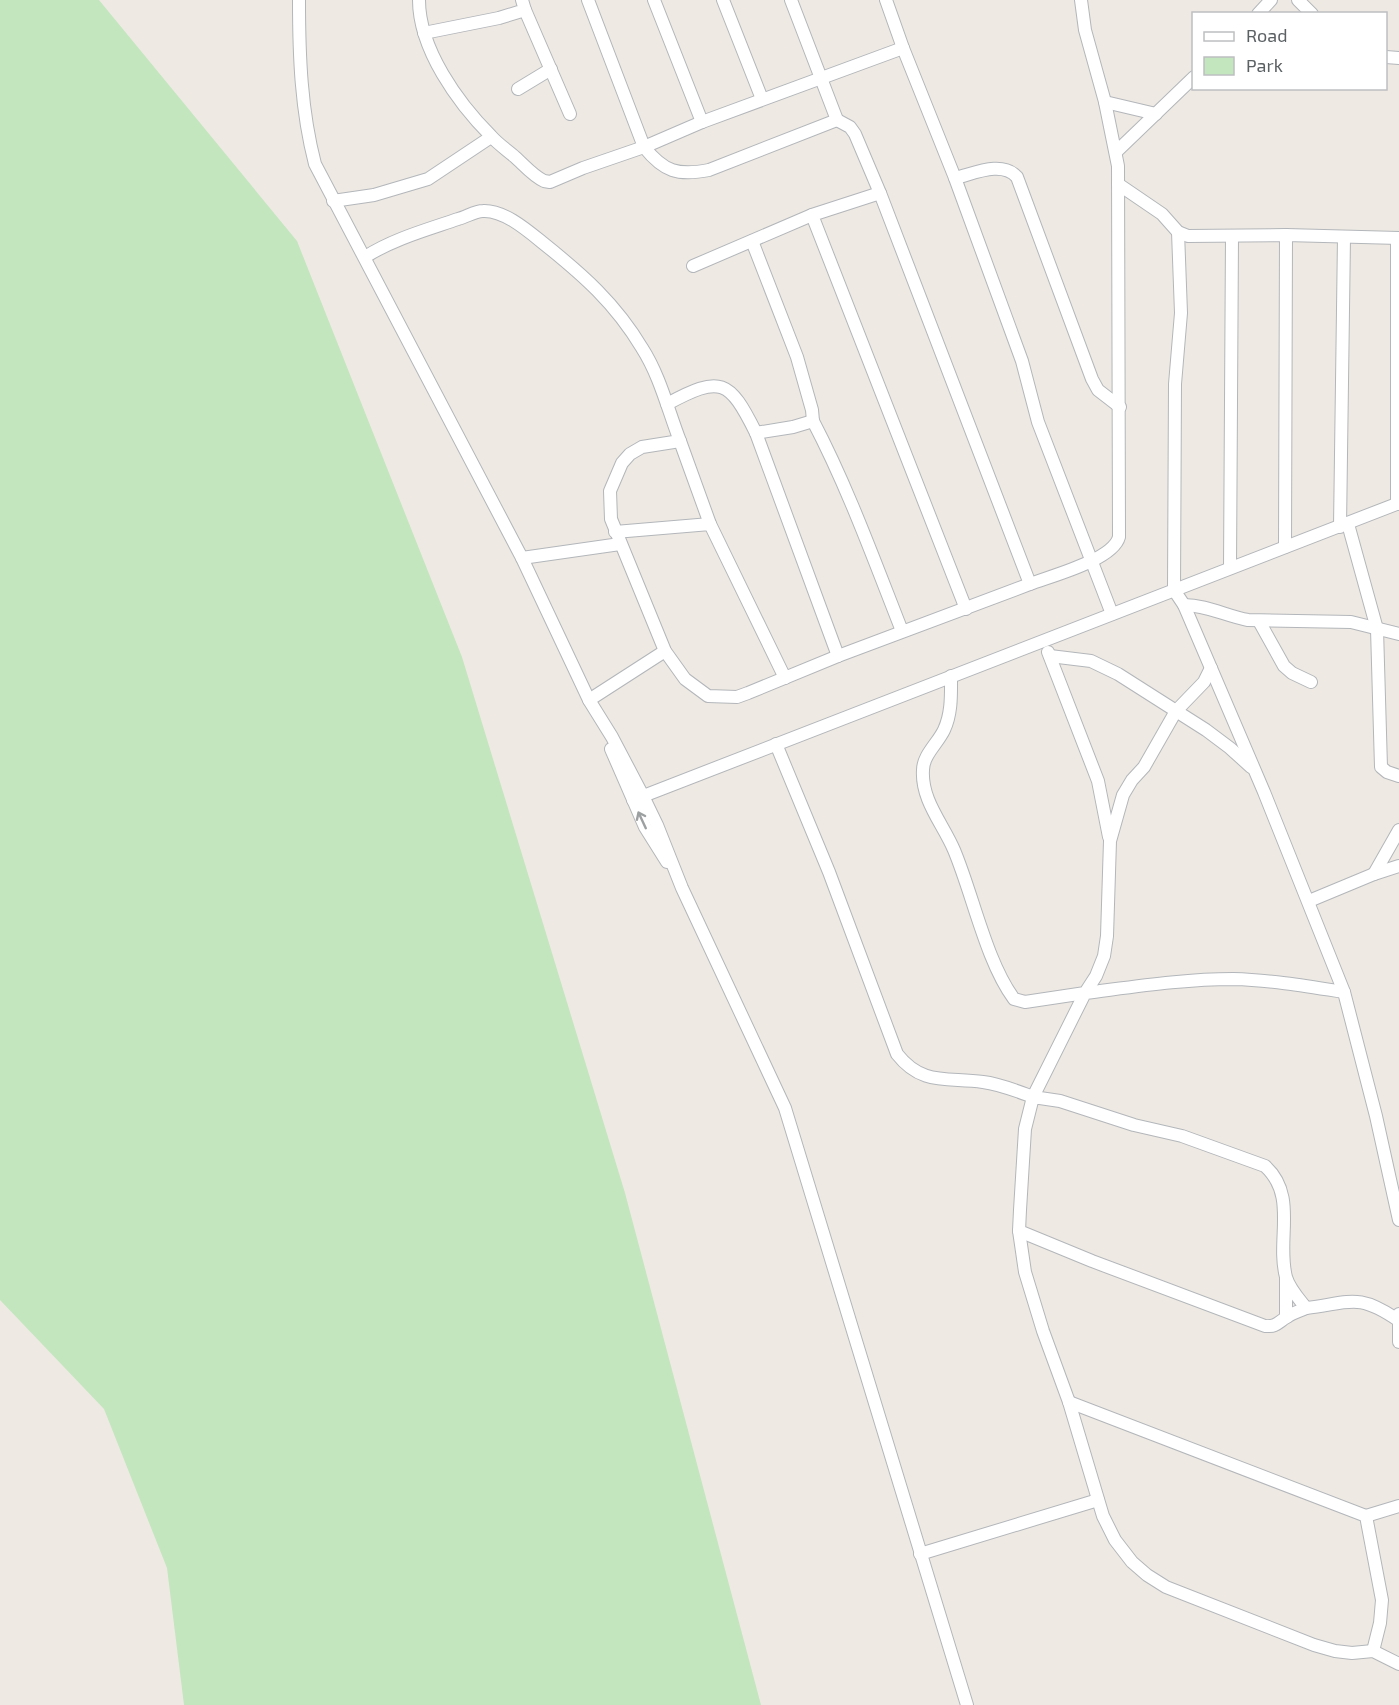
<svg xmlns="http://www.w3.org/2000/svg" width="1399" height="1705" font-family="'Exo 2',sans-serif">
	<rect width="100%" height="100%" fill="#eeeae3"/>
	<polygon fill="#c3e6bf" points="0,0 99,0 297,241 462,657 625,1193 761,1705 184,1705 167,1568 104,1409 0,1300"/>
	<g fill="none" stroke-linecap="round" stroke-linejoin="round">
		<g stroke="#b3b6ba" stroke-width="14">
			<g id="minor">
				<path d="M299,0C299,56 301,110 315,164L522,558L589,700L612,737L643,796L657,825L682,888L785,1108L967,1705"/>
				<path d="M419,0C419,49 458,103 491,136C498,144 507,150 515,157C524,165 533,176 544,181L550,182L583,168L644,147L702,122"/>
				<path d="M588,0L644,147C664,172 678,176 709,170L837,120L791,0"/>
				<polyline points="654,0 702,122 903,48"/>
				<polyline points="723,0 762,99"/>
				<polyline points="886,0 903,48 955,178 1022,361 1038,422 1112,614"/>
				<polyline points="1298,0 1312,14"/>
				<polyline points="525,10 570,114"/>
				<polyline points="1258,14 1271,0"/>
				<polyline points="424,33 499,18 525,10 522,0"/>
				<polyline points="1386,57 1399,58"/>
				<polyline points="518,89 551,69"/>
				<polyline points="1105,102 1156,114"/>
				<path d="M837,120L850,127L855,134L880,193L1030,584C1051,576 1113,560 1119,537L1118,166L1105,102L1085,30L1081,0"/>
				<polyline points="1116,152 1194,77"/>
				<path d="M955,178C973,174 1002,160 1017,177L1092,379L1098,390L1120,407"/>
				<polyline points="1118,184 1162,214 1178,232 1188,236 1286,235 1399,238"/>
				<polyline points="880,193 812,215 966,609"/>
				<polyline points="333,201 374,195 428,179 491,137"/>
				<polyline points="1178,232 1181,313 1175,384 1174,590 1184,605 1264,792 1344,992 1376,1116 1399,1220"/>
				<polyline points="752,241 797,357 812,410 813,421"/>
				<path d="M365,257C393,239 426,230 458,219C466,217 475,211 483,211C504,210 527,230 543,243C583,275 615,303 642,348C660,376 668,410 680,441L642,447L630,454L622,463L610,491L611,519L665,651L685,679L708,696L737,697L748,693L838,656L1030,584"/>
				<polyline points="693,266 812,215"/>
				<path d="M667,404C721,375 729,379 756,433"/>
				<polyline points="680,441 710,524"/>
				<polyline points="1397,504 1397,238"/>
				<polyline points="1348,524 1377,629 1381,767 1387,772 1399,776"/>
				<polyline points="1340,527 1344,237"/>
				<polyline points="615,532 710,524 785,678"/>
				<polyline points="1285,547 1286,235"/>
				<polyline points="522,558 620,544"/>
				<polyline points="1230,568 1232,236"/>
				<path d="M1184,605C1207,605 1226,616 1248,620L1351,622L1399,634"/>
				<polyline points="1259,621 1284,666 1292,673 1311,682"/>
				<polyline points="1048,652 1098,781 1109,837"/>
				<path d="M838,656L756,433L793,427L813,421C848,488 874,560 902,631"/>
				<polyline points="1050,656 1091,661 1118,674 1206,730 1230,748 1251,767"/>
				<path d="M951,676C951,694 952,713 944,730C938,743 923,755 923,770C921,800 943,824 954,850C973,895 986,961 1014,999L1025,1002L1085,993L1096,976L1104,956L1107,936L1110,841L1123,795L1132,780L1144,767L1176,711L1204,682L1211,668"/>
				<polyline points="589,700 665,651"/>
				<path d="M776,744L829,872L897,1054C922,1086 947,1077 983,1082C1000,1084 1017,1091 1033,1097L1085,993C1133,987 1184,979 1233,979C1270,980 1306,986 1344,992"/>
				<polyline points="611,749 645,827 667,862"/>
				<polyline points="633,800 1399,503"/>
				<polyline points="1374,874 1399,830"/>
				<polyline points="1309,901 1374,874 1399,866"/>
				<path d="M1019,1231L1092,1261L1265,1326C1277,1327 1278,1322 1287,1317C1292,1313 1300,1311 1306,1308"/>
				<polyline points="1399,1314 1399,1342"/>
				<polyline points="1286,1317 1286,1279"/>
				<path d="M1398,1320C1357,1292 1350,1303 1306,1308C1299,1299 1289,1288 1286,1277C1276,1239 1298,1196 1265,1166L1182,1136L1134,1125L1060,1101L1033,1097L1025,1129L1020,1210L1019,1231L1025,1272L1043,1331L1069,1402L1103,1516L1115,1540L1132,1562L1147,1575L1166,1587L1314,1645L1335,1651L1352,1653L1373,1651L1399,1664"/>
				<polyline points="1069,1402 1366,1516 1382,1600 1380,1623 1373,1651"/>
				<polyline points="1366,1516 1399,1506"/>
				<polyline points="920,1554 1098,1500"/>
			</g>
		</g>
		<use href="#minor" stroke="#fff" stroke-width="12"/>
	</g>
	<defs><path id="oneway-shaft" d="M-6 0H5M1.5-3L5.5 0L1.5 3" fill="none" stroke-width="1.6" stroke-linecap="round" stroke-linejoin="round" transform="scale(1.5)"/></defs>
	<use stroke="#9da0a1" href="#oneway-shaft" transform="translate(642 820) rotate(-115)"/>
	<rect x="1192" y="12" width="195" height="78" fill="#ffffff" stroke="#bdbfc1" stroke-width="1.5"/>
	<rect x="1204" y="32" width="30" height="9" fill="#ffffff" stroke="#bdbfc1" stroke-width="1.5"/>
	<text x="1246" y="42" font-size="18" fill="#5b6063">Road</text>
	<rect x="1204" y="57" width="30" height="18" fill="#c3e6bf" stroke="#bdbfc1" stroke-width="1.5"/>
	<text x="1246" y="72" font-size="18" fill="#5b6063">Park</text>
</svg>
